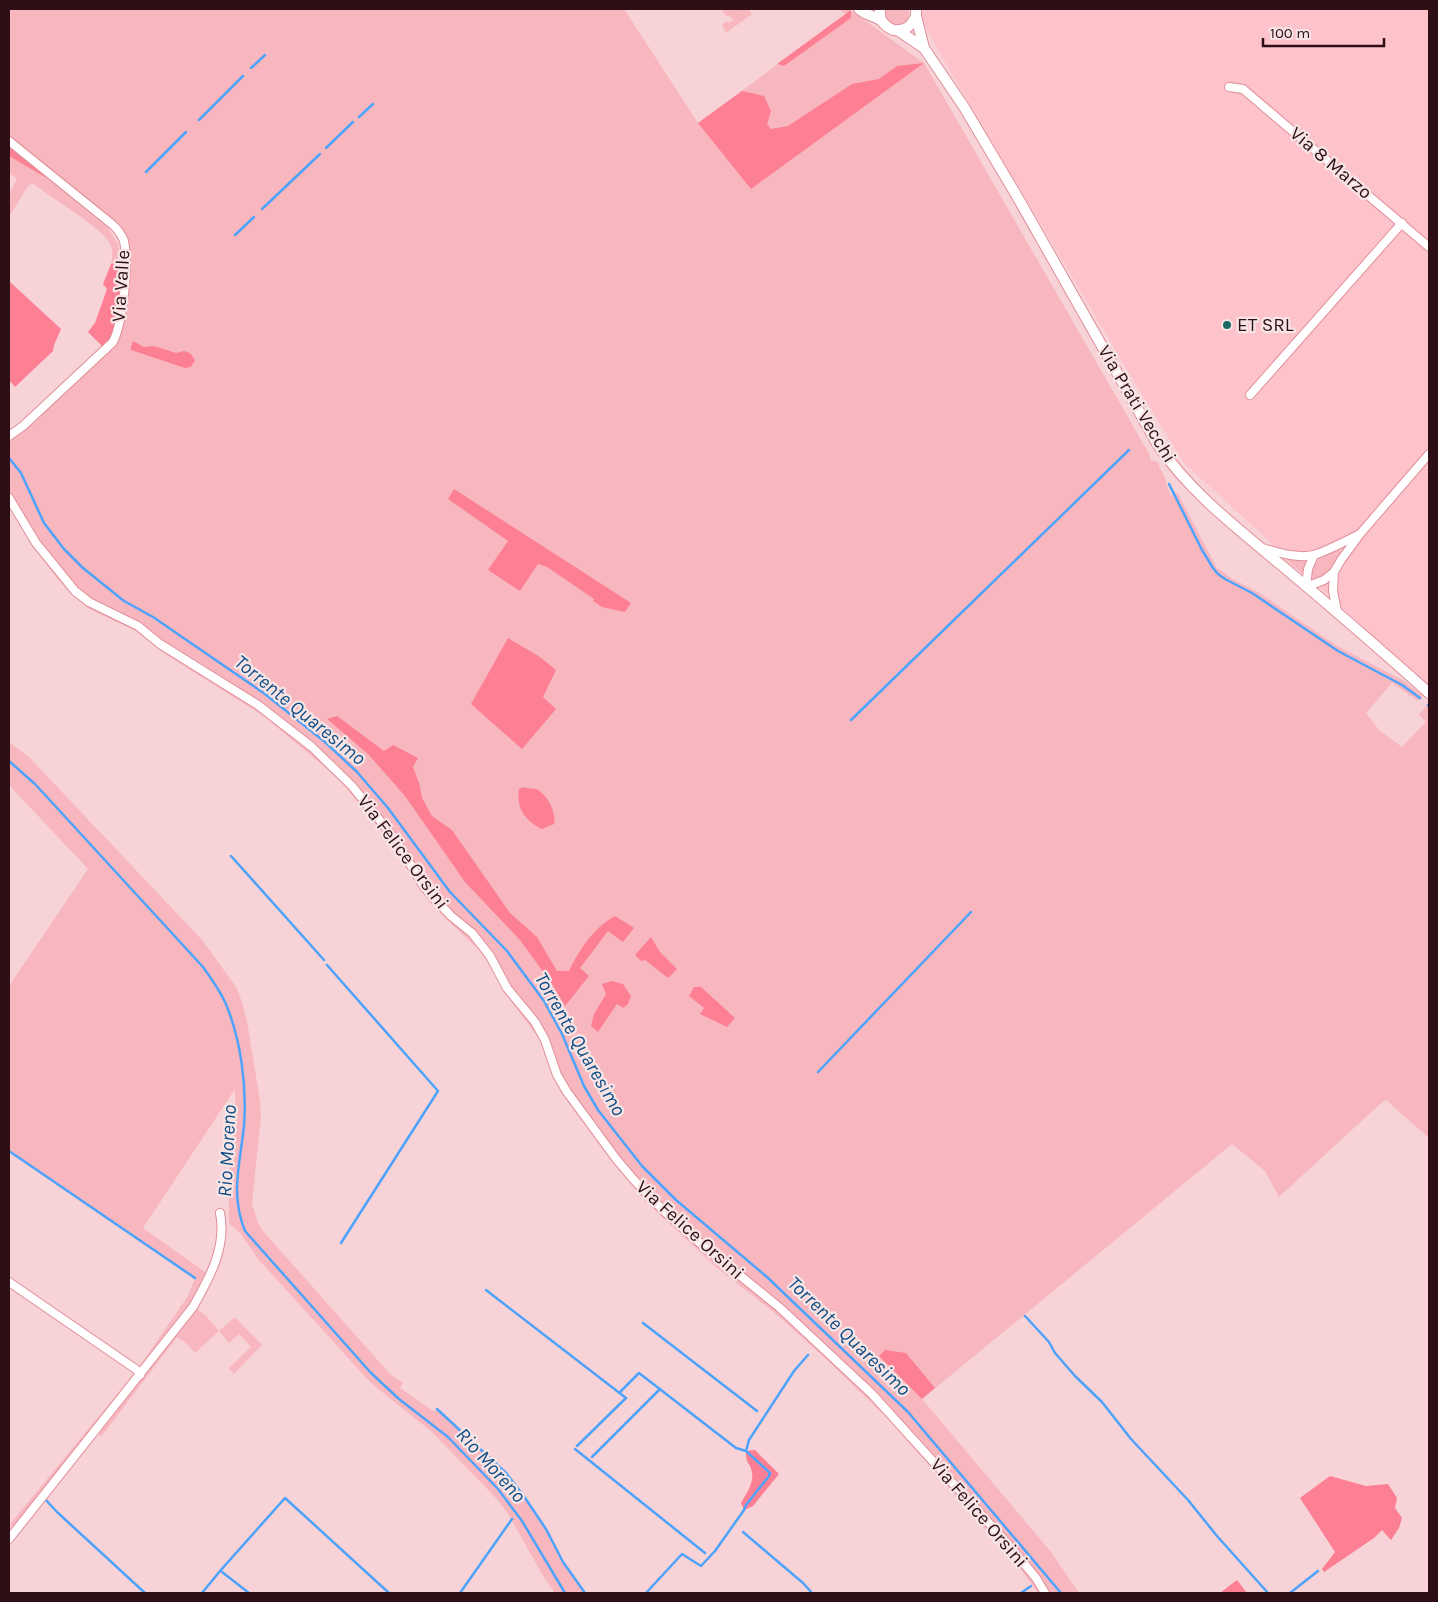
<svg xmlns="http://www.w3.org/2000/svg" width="1438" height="1602" font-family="Karla,sans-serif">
	<rect width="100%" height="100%" fill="#f7d2d6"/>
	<polygon fill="#fec3ca" points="922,9 1429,9 1429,687 1184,463 1135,383 939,52 923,22"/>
	<g fill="#f8b7bf">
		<path d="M9,9H624L698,123L846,14L839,9H849L924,63L1148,452L1151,460L1158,462C1159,469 1163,472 1165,478C1167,485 1168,490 1171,496L1177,492L1217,568L1231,578L1258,592L1337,646L1404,681L1423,696L1418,701L1392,683L1366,713L1379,730L1402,747L1426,722L1419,715L1429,703V1138L1386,1100L1380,1104L1279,1197L1265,1171L1232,1144L922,1399L1051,1552L1079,1593H1038L1020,1568L888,1419L826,1359L775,1313L716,1267L643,1199L560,1091L541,1041L504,992L491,966L480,951L430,903L385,835L339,779L265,717L168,656L136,631L89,609L71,593L55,576L33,545L9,505V436L103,352L124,290L121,234L9,141Z"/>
		<polygon points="721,9 750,9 749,10 752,14 726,33 722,25 726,21 728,23 733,20 729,15 726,16"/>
		<path d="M886,9H909C911,24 896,30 886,18Z"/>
		<path d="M9,156L48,179L108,228L118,244L120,255L116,264H111C113,256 113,250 109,242C99,226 49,196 32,183L28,186L9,217V195L17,179L9,173Z"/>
		<path d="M1335,550H1338L1340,553L1329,574L1313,581C1306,566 1323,556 1335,550Z"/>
		<polygon points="1284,558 1309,559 1305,576"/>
		<polygon points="9,742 29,757 203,941 236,987 242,1002 247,1021 260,1101 261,1116 252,1204 258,1223 263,1231 390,1374 403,1383 400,1388 433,1411 437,1409 506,1473 527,1500 546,1529 563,1562 585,1593 555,1593 543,1576 510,1517 498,1500 431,1431 388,1397 370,1382 258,1259 241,1234 229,1223 229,1171 236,1121 235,1089 143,1228 212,1277 196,1308 206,1316 219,1331 235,1317 262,1345 234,1374 229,1368 251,1347 239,1334 229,1343 219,1331 195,1353 186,1343 177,1337 101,1437 95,1431 15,1532 10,1524 137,1370 188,1296 195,1278 9,1151 9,986 88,869 9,785"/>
	</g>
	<g fill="#fd7f94">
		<polygon points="851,10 851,18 784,66 777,64"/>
		<polygon points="924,63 751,189 698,123 742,91 764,96 771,111 767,124 771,129 788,126 852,84 879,79 897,66"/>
		<polygon points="9,146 48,179 9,156"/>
		<polygon points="111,264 116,264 124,269 120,324 103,352 101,345 88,332 95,323 107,289 103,284"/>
		<polygon points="9,281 61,329 54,345 53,351 15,387 9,380"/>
		<polygon points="133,341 144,347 154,346 176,353 184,351 190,353 195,360 191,367 185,368 131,350 131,347"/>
		<polygon points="454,489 631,603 625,612 602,607 593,601 594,599 547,567 538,564 520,591 488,570 508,541 448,499"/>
		<polygon points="508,638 540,657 556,670 543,697 556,709 522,749 471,704"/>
		<path d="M337,716L384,751L393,745L418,758L413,767L420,786L422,798L432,816L452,830L510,913L537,937L557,971H569C580,949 593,928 615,916L634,928L623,942L608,931L580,968L589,976L565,1006L552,984L520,940L465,882L405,796L368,754L327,719Z"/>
		<path d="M524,787C528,789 532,788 536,789C547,794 557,813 554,824L542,829C525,821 516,808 519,789Z"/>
		<polygon points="651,937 660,952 677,969 668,978 645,960 641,961 635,955"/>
		<polygon points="612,981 623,984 631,996 628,1004 623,1008 617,1004 598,1032 591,1026 594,1014 606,994 602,984"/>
		<polygon points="694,987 701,987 735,1018 727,1027 700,1014 704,1008 689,996"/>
		<polygon points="885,1350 906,1353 935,1388 922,1399 879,1356"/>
		<path d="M755,1450L779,1474L753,1506L744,1510L741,1503C745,1495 754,1484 752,1473C751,1463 745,1464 746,1451Z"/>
		<polygon points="1330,1476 1366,1486 1388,1484 1397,1498 1395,1508 1402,1518 1399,1528 1391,1540 1382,1530 1374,1538 1324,1572 1322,1569 1335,1552 1300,1498"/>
		<polygon points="1237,1580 1247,1593 1220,1593"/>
	</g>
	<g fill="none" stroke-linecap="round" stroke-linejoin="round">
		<g stroke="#4da3fb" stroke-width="2.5">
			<polyline points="251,68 265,55"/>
			<polyline points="359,117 373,104"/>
			<polyline points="199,120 243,76"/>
			<polyline points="326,148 353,122"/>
			<polyline points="146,172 186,132"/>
			<polyline points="262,209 320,154"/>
			<polyline points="235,235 254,217"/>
			<polyline points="9,458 21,473 44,523 64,549 83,568 124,601 153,617 265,694 325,742 357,772 388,808 450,892 507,951 544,1001 562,1034 584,1086 598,1110 642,1166 676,1200 767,1277 908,1412 1061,1593"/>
			<polyline points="1169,484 1202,550 1213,568 1218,574 1225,579 1252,593 1338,651 1402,685 1420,698"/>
			<polyline points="1428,705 1429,706"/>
			<polyline points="851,720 1129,450"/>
			<path d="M9,761L35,784L203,967C211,978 219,989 225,1002C241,1039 247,1086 244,1126C240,1164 230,1194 245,1231L371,1373L399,1399L448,1437L498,1489L522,1521L565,1593"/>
			<polyline points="231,856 324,960"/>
			<polyline points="327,965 438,1091 341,1243"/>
			<polyline points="818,1072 971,912"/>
			<polyline points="9,1151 195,1278"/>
			<polyline points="486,1290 626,1398 577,1446"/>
			<polyline points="1025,1316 1049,1342 1055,1353 1075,1376 1102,1402 1131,1439 1188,1500 1217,1536 1268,1593"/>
			<polyline points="643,1323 757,1411"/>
			<polyline points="620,1392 639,1373 736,1448 746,1451"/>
			<polyline points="437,1409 506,1473 523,1495 546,1529 563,1562 585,1593"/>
			<polyline points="575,1449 705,1553"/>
			<polyline points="592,1457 660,1389"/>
			<polyline points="44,1498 57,1512 145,1593"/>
			<polyline points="743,1532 803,1583 812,1593"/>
			<polyline points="222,1572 249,1593"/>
			<polyline points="202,1593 220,1571 285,1498 389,1593"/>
			<polyline points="460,1593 512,1519"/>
			<polyline points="646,1593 682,1554 701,1566 715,1551 744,1510 746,1505 769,1476 770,1473 746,1451 749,1440 794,1371 808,1355"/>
			<polyline points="1021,1593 1031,1586"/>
			<polyline points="1290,1593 1318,1571"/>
		</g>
		<g stroke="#e18e98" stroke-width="10">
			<g id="minor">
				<polyline points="1229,87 1243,89 1429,247"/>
				<path d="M9,141L113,225C118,230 122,235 124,241C129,264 123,322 113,342L23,426L9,436"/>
				<polyline points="1250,395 1402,223"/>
				<polyline points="9,498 36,543 75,591 89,602 138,626 160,644 258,705 312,747 352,786 395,839 424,887 451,916 472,933 490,956 507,988 535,1022 545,1040 557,1075 567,1092 617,1160 634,1180 665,1212 700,1243 779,1307 872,1394 1007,1543 1036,1578 1045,1593"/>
				<path d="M1262,548C1278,552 1297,559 1314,555C1329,550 1344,542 1358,535"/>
				<polyline points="1314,555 1308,569 1306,587 1324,580 1334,572"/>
				<polyline points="1337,611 1333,591 1334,572 1341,560 1360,534 1429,454"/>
				<polyline points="9,1282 137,1370 140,1375"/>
				<path d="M9,1539L193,1307C209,1279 227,1247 220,1213"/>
			</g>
		</g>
		<g stroke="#e18e98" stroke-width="12">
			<g id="major">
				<polyline points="859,9 865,13 881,20"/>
				<path d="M880,9C879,20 883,25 893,30C905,31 911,27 916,16"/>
				<path d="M916,9V16L924,48L964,107L1018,198L1158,445C1191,493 1236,527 1280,564C1330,606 1380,649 1429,693"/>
				<polyline points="899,31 924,48"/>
			</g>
		</g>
		<use href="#minor" stroke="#fff" stroke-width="8"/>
		<use href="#major" stroke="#fff" stroke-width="10"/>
	</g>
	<circle fill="#1c6966" stroke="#f7e5e6" stroke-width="2" cx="1227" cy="325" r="5"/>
	<g text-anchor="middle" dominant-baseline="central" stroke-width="4.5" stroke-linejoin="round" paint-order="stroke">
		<g font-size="19" fill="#2e0f15" stroke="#f7e5e6">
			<text transform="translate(1331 163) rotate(40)">Via 8 Marzo</text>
			<text transform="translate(121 286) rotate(-86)">Via Valle</text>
			<text transform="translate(1137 404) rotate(59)">Via Prati Vecchi</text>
			<text transform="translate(403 852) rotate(53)">Via Felice Orsini</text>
			<text transform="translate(690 1230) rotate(42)">Via Felice Orsini</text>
			<text transform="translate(979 1513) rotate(49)">Via Felice Orsini</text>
		</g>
		<g font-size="19" fill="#2e0f15" stroke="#f7e5e6" text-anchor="start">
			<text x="1237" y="325">ET SRL</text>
		</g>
		<g font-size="20" font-style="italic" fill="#124e86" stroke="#f7e5e6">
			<text transform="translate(300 710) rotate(39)">Torrente Quaresimo</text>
			<text transform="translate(580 1044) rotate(60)">Torrente Quaresimo</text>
			<text transform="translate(227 1151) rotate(-87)">Rio Moreno</text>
			<text transform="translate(849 1336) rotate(44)">Torrente Quaresimo</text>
			<text transform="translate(491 1465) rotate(48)">Rio Moreno</text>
		</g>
	</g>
	<rect width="1438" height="1602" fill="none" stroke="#2e0f15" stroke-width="20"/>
	<path d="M1263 38v8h121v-8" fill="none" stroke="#2e0f15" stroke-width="2.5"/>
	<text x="1270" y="38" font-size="15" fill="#2e0f15" stroke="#f7e5e6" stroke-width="4" paint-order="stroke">100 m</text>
</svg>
